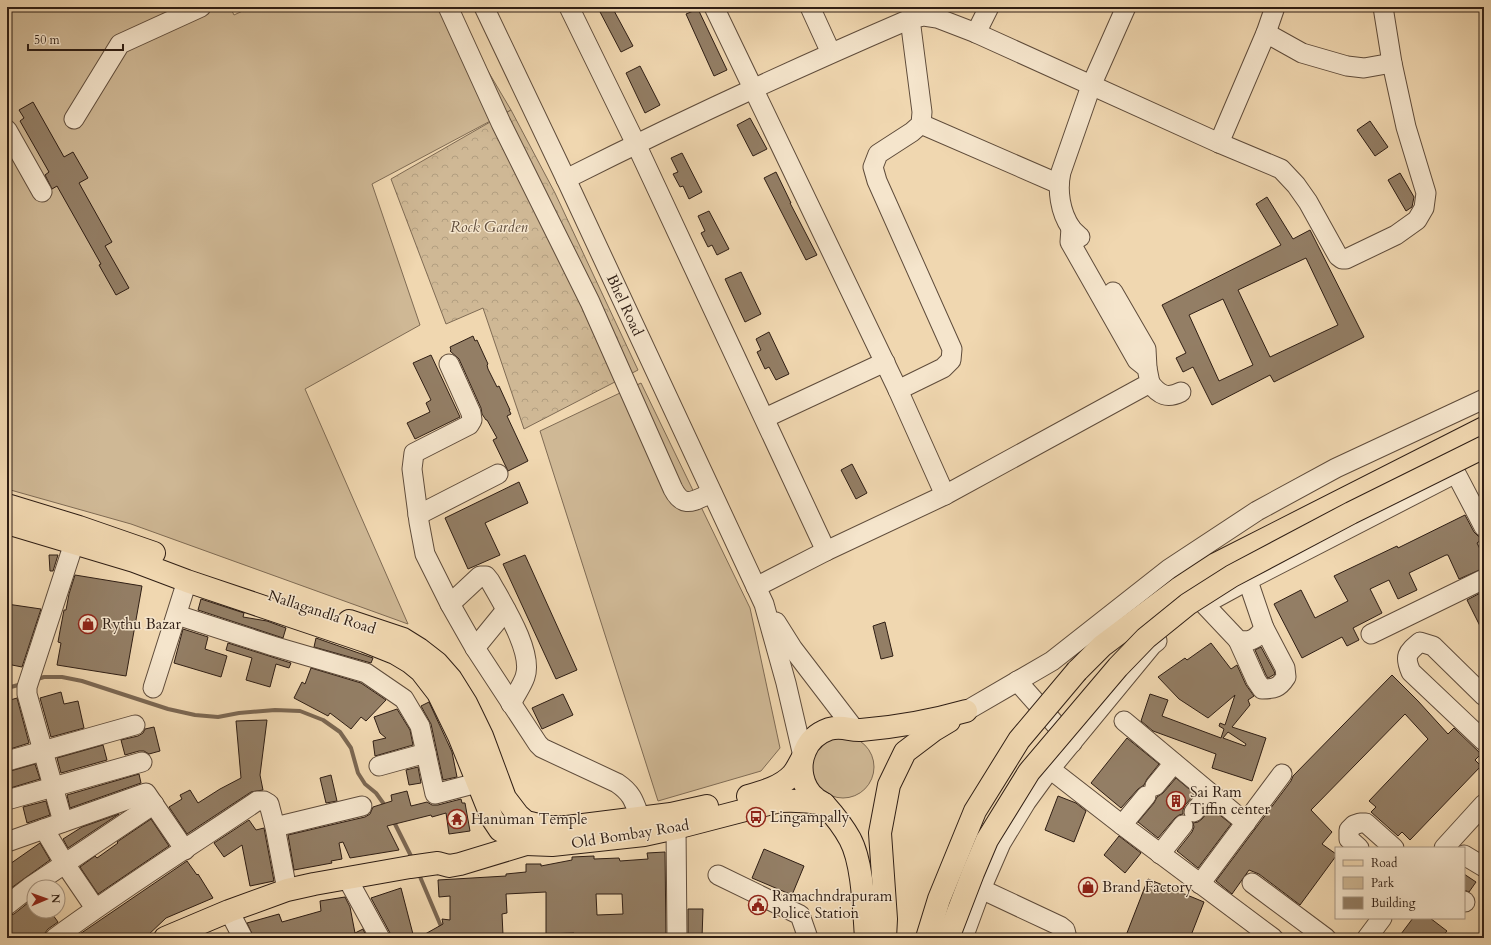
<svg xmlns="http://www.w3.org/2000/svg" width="1491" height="945" font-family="Cardo,serif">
	<defs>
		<pattern id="forest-crowns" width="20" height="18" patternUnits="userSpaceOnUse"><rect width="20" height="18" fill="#cfb895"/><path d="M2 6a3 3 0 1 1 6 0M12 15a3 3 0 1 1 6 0" fill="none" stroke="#b29e80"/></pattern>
	</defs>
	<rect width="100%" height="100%" fill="#f0d7b0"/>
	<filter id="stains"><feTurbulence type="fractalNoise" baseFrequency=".005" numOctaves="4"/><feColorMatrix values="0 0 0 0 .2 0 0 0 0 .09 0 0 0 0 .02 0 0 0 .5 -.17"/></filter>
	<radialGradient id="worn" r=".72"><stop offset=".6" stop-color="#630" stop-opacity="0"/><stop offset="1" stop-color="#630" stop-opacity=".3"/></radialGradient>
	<g fill="#cfb895" stroke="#7f6b54">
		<polygon points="7,7 230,7 234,15 251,7 450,7 511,110 372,184 420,325 305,389 408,624 131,524 7,489"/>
		<polygon points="641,383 750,608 780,748 761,771 658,801 540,431"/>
		<circle cx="843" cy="767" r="31"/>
	</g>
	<polygon fill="url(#forest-crowns)" stroke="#7f6b54" points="511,110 555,193 638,370 524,429 483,308 446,324 391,179"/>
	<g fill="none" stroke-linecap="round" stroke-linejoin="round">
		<g stroke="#7b6752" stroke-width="4">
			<polyline points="34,680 44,677 62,677 82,681 168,709 195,715 218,717 239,713 275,710 300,711 323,720 340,732 351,748 358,773 365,784 376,793 386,807"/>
			<polyline points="7,688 22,684"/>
			<polyline points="393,820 413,860"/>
			<polyline points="418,872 446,938"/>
		</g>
	</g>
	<g fill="#937e65" stroke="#2f1e14" fill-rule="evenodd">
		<polygon points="605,7 612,7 633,46 621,52 599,10"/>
		<polygon points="698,9 727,70 714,76 686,14"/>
		<polygon points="640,66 660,105 645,113 626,73"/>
		<polygon points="33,102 64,157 73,152 88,178 79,183 112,242 105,246 129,288 116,295 99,265 101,264 57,186 52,189 45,175 49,172 20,121 24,118 19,110"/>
		<polygon points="750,118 767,149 753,156 737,125"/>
		<polygon points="1370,121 1388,147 1375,156 1357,130"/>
		<polygon points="682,153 702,192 689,199 683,186 680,187 673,174 678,172 671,158"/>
		<polygon points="776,172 791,203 790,203 817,255 806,260 764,178"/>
		<polygon points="1400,173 1414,197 1412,207 1406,211 1388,180"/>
		<path d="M1267,197L1293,239L1310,230L1364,337L1274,382L1270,375L1212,405L1193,367L1183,372L1176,358L1186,353L1162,305L1281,245L1256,204ZM1306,258L1338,325L1270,357L1238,290ZM1223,299L1253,365L1219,381L1189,315Z"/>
		<polygon points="709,211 729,249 717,255 712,245 708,247 701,233 705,231 698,216"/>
		<polygon points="741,272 761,314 745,322 725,279"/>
		<polygon points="769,332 789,374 776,380 769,367 765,369 757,352 761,350 756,339"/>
		<polygon points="473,336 475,341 477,340 488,364 487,365 488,369 497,387 499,386 510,410 509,410 511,414 507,416 528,461 508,471 493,440 497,438 487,420 486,420 482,414 481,408 459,359 450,351 451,350 450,347"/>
		<polygon points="431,355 460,417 415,439 407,423 430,412 426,403 431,400 413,363"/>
		<polygon points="852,464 867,493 856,499 841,470"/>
		<polygon points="519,482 528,503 485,523 500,555 468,569 445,518"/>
		<polygon points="1465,515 1474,532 1478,536 1484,538 1477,543 1484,557 1484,568 1459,579 1448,555 1446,555 1409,573 1417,590 1398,599 1389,580 1370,589 1382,613 1353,628 1359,640 1347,646 1342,637 1302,658 1274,604 1301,590 1315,618 1348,601 1334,576 1397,546 1398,548"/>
		<polygon points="49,555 58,555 53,571 50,571"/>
		<polygon points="525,555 577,670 556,679 503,564"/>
		<polygon points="75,575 142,586 126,676 57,665 61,643 58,642 60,631 64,610 66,610 69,594"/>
		<polygon points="1484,591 1484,634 1467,600"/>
		<polygon points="201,599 244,613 243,617 267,621 286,628 283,638 198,610"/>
		<polygon points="7,604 41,609 22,667 7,664"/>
		<polygon points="885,622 893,656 881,659 873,626"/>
		<polygon points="183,629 208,637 205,649 227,656 221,677 174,663"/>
		<polygon points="316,638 373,658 371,663 314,647"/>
		<polygon points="228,643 291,663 289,668 276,664 270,687 246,680 252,658 226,650"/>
		<path d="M1211,643L1231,669L1237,665L1246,685L1254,696L1248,700L1250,705L1232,727L1266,738L1252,781L1212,768L1216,754L1153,731L1141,721L1150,694L1168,700L1162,716L1221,738L1224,729L1219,726L1220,723L1225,725L1235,695L1208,718L1179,699L1158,677L1185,658L1187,660ZM1228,732L1246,744L1245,746L1223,738Z"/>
		<polygon points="1261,647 1274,671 1275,674 1270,677 1268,678 1266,675 1255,650"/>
		<polygon points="311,668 361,683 386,700 366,721 361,717 351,729 330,713 328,716 294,698 302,682 305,684"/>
		<polygon points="1392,675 1418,701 1448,734 1454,728 1481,754 1475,760 1481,766 1410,840 1402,832 1398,836 1371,812 1376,807 1369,801 1428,739 1405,714 1311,810 1332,832 1322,844 1336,854 1336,856 1300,905 1259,874 1249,870 1232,894 1216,881 1291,781 1293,776"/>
		<polygon points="61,692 64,704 78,701 84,728 51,737 40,698"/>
		<polygon points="563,694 573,715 542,729 532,708"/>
		<polygon points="17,698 29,743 7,750 7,701"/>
		<polygon points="429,702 452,752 457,777 443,780 431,724 421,706"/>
		<polygon points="397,709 410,730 413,745 375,756 373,741 386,738 380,733 374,717"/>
		<polygon points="267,720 260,775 263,790 251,792 187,834 169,807 182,799 180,795 190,790 198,803 220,789 241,778 236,721"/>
		<polygon points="154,727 160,751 149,754 144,751 139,751 125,755 121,740 138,736 143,733 145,729"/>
		<polygon points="1127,738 1159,764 1147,779 1144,785 1138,789 1121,808 1091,783"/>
		<polygon points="103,745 107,760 61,773 57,758"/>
		<polygon points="35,764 40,779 7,789 7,772"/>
		<polygon points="418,767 421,783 409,785 406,770"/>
		<polygon points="139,774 141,783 70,808 67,795"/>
		<polygon points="331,775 337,801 326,803 320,778"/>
		<polygon points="1176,778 1195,794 1185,805 1183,810 1183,814 1179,815 1175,818 1158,838 1138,822 1154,803 1157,797 1163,793"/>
		<polygon points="407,791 411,806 427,802 432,805 438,805 461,799 462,803 465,803 470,831 449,834 446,813 432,817 431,815 387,826 399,850 350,858 343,842 339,843 342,859 331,861 332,863 294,870 288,835 365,817 370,814 373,807 392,801 391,795"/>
		<polygon points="1058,796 1076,803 1086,811 1074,842 1045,830"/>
		<polygon points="46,801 50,815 27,823 23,807"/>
		<polygon points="1211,808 1231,824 1198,868 1177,851 1192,832 1194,827 1193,823 1198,822 1202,819"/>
		<polygon points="119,814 68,848 63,839 82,827"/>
		<polygon points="151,819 169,846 98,894 80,867 95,856 97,858 118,843 117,842"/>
		<polygon points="249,820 256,830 264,828 274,881 250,886 242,845 224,857 214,843"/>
		<polygon points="1119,836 1141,853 1125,873 1104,855"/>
		<polygon points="40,843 50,860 7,891 7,866"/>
		<polygon points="764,849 804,866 792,895 752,878"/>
		<path d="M665,852L666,938H602V936L574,937V933L546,934V892L506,894L507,913L502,914L503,935L477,936V938H418L443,924L442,919L450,920V896L439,897L438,880L506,876V874L526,872V864H541V866L572,860V857L594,856V859L619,858L620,861L648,859L647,853ZM596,894H622L623,914L597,915Z"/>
		<polygon points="187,861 197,875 198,874 213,898 166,918 145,938 74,938"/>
		<polygon points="1464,874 1476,882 1469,892 1464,890"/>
		<polygon points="1148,879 1204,902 1190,938 1125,938"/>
		<polygon points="401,888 414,938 391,938 390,933 371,898"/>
		<polygon points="345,897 350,907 355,933 363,929 367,938 345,938 344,934 320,938 254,938 247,923 279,914 282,922 321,911 320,901"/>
		<polygon points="34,898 34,911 50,911 58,922 48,929 45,933 44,938 7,938 7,916 14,914"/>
		<polygon points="688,909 703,909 702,938 688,938"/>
		<polygon points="1413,918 1430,918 1447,931 1441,938 1398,938"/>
	</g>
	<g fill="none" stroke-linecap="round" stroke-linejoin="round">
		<g stroke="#5f4c3b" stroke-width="21">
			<g id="minor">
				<path d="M448,7L501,123L590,302L673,489C684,510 694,500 712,493"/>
				<polyline points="484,7 566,179 764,604 786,683 803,756"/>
				<polyline points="569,7 636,144 826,551 945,495 1150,383 1147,368 1137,360 1070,242 1071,228"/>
				<polyline points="714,7 898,390 945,495"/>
				<polyline points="810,7 831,53"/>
				<polyline points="976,33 989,7"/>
				<polyline points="1266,33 1302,53 1347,66 1364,68 1392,63"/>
				<polyline points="74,119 120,44 201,7"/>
				<polyline points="921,124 1059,184"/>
				<polyline points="7,130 42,192"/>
				<polyline points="1219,143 1266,33 1275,7"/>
				<path d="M566,179C679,122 794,69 910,19L924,16L937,18L976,33L1219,143L1281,169L1296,185L1308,202L1338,256L1342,259H1346L1396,235L1417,220L1424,208L1426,193L1406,127L1392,63L1383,7"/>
				<path d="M1080,237C1077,234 1073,231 1071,228C1060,212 1057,190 1061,172L1091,86L1126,7"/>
				<polyline points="1113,292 1146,349 1147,368"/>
				<path d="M449,364L471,413L472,420L469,425L414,453L412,469L419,522L425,554L450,604L475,648L538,744L542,748L617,783C632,793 634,801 640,818"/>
				<path d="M1150,383C1159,395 1167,399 1181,392"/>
				<polyline points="898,390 943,368 951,360 952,349 877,181 873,167 878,154 912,132 921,124 922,112 910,19"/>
				<polyline points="765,418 885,362"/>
				<polyline points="1451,464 1484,527"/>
				<polyline points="418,515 498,474"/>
				<polyline points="756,587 826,551"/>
				<polyline points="1210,601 1254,577 1454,474"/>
				<path d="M450,604L480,576H486L490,581C502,603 534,652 525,677C522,686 515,695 511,704"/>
				<path d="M1204,604L1238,640C1250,643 1258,638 1264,628L1248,581"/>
				<polyline points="177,615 273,646 366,673 404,699 420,726 435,794 477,783"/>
				<polyline points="776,622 793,649 855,730"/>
				<polyline points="1371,634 1484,579"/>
				<path d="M1238,640L1256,680L1262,689C1274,689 1279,688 1286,677L1285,668L1264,628"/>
				<polyline points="475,648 506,610"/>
				<polyline points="1017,681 1072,743"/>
				<polyline points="153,688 187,581"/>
				<path d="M1484,696L1433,646L1420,642C1407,653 1404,656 1411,672L1484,741"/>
				<polyline points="966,711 1052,661 1169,569 1257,511 1336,468 1484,399"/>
				<polyline points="1124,721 1246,823"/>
				<polyline points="7,761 135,725"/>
				<polyline points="379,766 426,753"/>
				<polyline points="1050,769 1122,825 1273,938"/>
				<polyline points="1155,786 1174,763"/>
				<polyline points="7,800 142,762"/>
				<polyline points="1194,812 1210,793"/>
				<polyline points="63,822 27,694 27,687 74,543"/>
				<polyline points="1122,825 1146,796"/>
				<polyline points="275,827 362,806"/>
				<polyline points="676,828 677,938"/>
				<polyline points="44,829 65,864 95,908"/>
				<polyline points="7,842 146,793 185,850"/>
				<polyline points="1359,848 1349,839 1349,830 1354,825 1360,823 1366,823 1394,848"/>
				<polyline points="1444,848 1484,804"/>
				<polyline points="1160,854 1183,825"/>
				<polyline points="1464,855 1484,867"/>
				<polyline points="718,875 800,915 808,938"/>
				<polyline points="347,878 380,938"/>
				<polyline points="1252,883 1326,938"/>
				<polyline points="1200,884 1282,774"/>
				<polyline points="981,889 1060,926 1065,930 1067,938"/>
				<polyline points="1464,901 1465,902"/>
				<polyline points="7,905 30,887 154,804"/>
				<polyline points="229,911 243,938"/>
				<path d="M55,938C120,890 189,847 257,801H264L269,804L275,827L287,890"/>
				<polyline points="963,938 981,889 1001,843 1026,802 1050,769 1152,645 1157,641"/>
				<polyline points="1367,938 1382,918"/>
			</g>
		</g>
		<g stroke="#2f1e14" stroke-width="24">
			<g id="major">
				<polyline points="7,505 79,527 154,553"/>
				<path d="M7,523L134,561L187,581L365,641L395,653L410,662L421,671L438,693L459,736L492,818L500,830L526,844L552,845L644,835L676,828L780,801C795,800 809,801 824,804"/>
				<polyline points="349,621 403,639 419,649 437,663 451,679 466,703 482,736 505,798 518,815 526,822 547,827 567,827 671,814 707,806"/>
				<path d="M748,796C762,792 781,787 792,775C796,771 799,764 802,759"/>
				<polyline points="165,938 229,911 287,890 314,884 410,867 438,863 449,866 460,864 526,844"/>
				<path d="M866,938C864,911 863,863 850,839C844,828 834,815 825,805C822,802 818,801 815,798C802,787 798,767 805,751C809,741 818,733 829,729C843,725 850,731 861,730C897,727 931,721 966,711"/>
				<polyline points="885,938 886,919 880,833 889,785 905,752 934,730 949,721"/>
			</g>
		</g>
		<g stroke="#2f1e14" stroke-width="24">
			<polyline id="highway" points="1077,671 1102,646 1178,589 1216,564 1484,428"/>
		</g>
		<use href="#minor" stroke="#f5e5cc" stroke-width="19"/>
		<use href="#major" stroke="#f0d7b0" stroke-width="22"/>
		<use href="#highway" stroke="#f0d7b0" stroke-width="22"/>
		<g stroke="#2f1e14" stroke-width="24" stroke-linecap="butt">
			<g id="highway-bridge">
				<polyline points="927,938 939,899 975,811 1019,740 1077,671"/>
				<polyline points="948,938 973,873 987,840 1029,772 1118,667 1146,638 1188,604 1232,576 1351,513 1484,447"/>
			</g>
		</g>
		<use href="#highway-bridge" stroke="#f0d7b0" stroke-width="22"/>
	</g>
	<defs>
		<g id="shop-ring" transform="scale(1)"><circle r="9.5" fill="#f5e5cc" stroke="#8f2418" stroke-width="1.5"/><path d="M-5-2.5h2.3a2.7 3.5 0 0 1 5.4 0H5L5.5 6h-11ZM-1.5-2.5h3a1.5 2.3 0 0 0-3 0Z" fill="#8f2418"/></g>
		<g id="building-ring" transform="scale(1)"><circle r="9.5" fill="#f5e5cc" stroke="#8f2418" stroke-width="1.5"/><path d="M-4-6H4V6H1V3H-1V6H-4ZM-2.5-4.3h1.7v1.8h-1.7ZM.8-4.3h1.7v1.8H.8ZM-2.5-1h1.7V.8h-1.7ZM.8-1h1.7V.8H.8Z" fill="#8f2418"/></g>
		<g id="bus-ring" transform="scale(1)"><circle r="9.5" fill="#f5e5cc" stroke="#8f2418" stroke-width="1.5"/><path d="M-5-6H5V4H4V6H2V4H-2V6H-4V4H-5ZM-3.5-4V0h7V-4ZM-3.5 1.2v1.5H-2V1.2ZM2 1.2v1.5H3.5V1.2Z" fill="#8f2418"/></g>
		<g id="temple-ring" transform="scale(1)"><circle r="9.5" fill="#f5e5cc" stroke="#8f2418" stroke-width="1.5"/><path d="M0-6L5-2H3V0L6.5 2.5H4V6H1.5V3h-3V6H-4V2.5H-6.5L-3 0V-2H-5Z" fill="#8f2418"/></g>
		<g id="civic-ring" transform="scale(1)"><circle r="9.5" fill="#f5e5cc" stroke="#8f2418" stroke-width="1.5"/><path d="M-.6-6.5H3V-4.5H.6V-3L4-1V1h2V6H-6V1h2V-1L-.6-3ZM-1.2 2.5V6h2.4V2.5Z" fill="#8f2418"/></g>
	</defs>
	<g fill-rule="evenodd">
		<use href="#shop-ring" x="88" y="624"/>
		<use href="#building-ring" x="1176" y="801"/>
		<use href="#bus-ring" x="756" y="817"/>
		<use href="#temple-ring" x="457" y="819"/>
		<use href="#shop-ring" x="1088" y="887"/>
		<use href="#civic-ring" x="758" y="905"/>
	</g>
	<g text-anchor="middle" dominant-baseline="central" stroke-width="3" stroke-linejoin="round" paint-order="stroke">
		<g font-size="15" font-style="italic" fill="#5f4c3b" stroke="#f5e5cc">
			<text x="489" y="227">Rock Garden</text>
		</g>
		<g font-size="15" fill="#2f1e14" stroke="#f5e5cc">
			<text transform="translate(625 305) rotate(65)">Bhel Road</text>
			<text transform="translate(322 612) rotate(18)">Nallagandla Road</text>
			<text transform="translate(630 834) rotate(-9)">Old Bombay Road</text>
		</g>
		<g font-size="15" fill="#2f1e14" stroke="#f5e5cc" text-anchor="start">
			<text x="102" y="624">Rythu Bazar</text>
			<text x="1190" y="792">Sai Ram<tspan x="1190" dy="17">Tiffin center</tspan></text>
			<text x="770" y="817">Lingampally</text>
			<text x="471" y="819">Hanuman Temple</text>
			<text x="1102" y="887">Brand Factory</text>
			<text x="772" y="896">Ramachndrapuram<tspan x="772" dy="17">Police Station</tspan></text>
		</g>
	</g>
	<rect width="1491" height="945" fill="none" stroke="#f0d7b0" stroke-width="24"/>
	<rect x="8" y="8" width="1475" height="929" fill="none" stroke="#2f1e14" stroke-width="2"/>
	<rect x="12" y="12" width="1467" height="921" fill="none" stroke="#2f1e14"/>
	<rect x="1335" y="847" width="130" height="72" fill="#f5e5cc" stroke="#a69582"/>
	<rect x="1343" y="860" width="20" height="6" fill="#f0d7b0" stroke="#a69582"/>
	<text x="1371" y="867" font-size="12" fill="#2f1e14">Road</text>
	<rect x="1343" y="877" width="20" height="12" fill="#cfb895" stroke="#a69582"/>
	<text x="1371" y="887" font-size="12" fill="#2f1e14">Park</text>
	<rect x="1343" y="897" width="20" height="12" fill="#937e65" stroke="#a69582"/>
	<text x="1371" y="907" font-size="12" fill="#2f1e14">Building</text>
	<g transform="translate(46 899) rotate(88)"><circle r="19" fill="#f5e5cc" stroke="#a69582"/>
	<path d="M0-3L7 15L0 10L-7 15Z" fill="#8f2418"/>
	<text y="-6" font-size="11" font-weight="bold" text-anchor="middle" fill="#2f1e14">N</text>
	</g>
	<path d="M28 44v6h95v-6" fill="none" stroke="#2f1e14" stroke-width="2"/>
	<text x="34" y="44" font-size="12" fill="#2f1e14" stroke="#f5e5cc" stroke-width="3" paint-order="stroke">50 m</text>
	<rect width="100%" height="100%" filter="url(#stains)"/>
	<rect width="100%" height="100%" fill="url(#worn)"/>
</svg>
